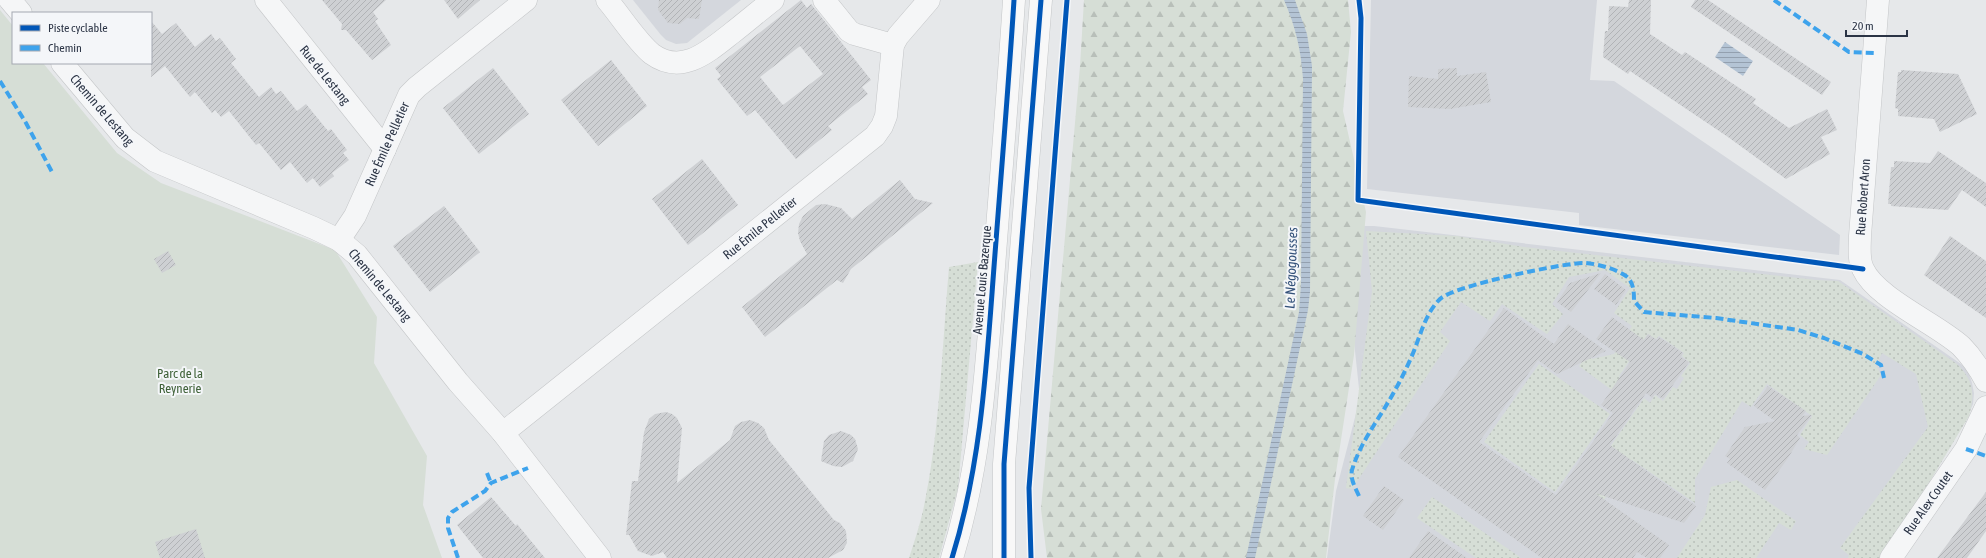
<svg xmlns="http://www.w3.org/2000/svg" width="1986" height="558" font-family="'Asap Condensed',sans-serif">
	<defs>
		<pattern id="grass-dots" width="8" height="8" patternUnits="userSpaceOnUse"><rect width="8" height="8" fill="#d6ded6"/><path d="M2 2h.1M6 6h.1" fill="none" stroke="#b8bfb9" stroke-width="1.8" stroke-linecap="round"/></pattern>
		<pattern id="forest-firs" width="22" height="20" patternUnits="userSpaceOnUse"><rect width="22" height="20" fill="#d6ded6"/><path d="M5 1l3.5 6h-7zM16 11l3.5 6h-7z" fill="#b8bfb9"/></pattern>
		<pattern id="water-rules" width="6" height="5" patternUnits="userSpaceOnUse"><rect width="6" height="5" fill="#b4c4d5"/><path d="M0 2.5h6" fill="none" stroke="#93a0af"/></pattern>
		<pattern id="building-hatch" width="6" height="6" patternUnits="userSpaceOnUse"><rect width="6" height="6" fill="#ced0d3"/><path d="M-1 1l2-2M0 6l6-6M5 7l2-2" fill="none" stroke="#b1b3b6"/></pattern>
	</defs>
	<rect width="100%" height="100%" fill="#e6e8ea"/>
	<g fill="#d4d7dd">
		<polygon points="633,0 741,0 687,43 676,44 666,40 661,35"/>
		<polygon points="1371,0 1597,0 1590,80 1614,81 1840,235 1839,255 1579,225 1579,213 1367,189"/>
		<polygon points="1357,226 1374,226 1840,280 1961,364 1968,371 1972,383 1974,393 1973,404 1966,420 1870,558 1327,558 1336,491 1360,398 1353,332"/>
	</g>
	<g fill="url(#grass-dots)">
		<path d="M1366,231L1457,236L1524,247L1816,280L1838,281L1957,364C1974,381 1975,394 1969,416L1884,558H1848L1849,555L1840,548L1928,427L1916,374L1882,353L1876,365L1881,375L1827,455L1804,449L1809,442L1800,435L1812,416L1767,384L1751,407L1742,401L1695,479V503L1632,460L1589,521L1569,506L1644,398L1650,403L1655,395L1663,401L1673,387L1677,389L1684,378L1681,376L1690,363L1682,356L1684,353L1659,336L1656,339L1648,334L1619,376L1626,381L1624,399L1579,366L1588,354L1592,359L1614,354L1632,326L1614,313L1630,288L1605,270L1569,277L1552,304L1563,314L1547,334L1502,304L1490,321L1461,302L1440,332L1450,341L1352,489L1346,488L1372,291Z"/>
		<path d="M978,262L958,488L939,558H909C914,543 919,527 923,511C940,432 942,348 949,267Z"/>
		<polygon points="1539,364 1610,414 1555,492 1484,442"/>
		<polygon points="1737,480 1796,521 1791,530 1779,523 1756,558 1677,558 1705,515 1711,487"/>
		<polygon points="1432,497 1520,557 1519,558 1476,558 1417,518"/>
	</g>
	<polygon fill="url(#forest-firs)" points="1084,0 1348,0 1351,32 1343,111 1366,212 1354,355 1335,479 1326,558 1047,558 1041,509 1080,66"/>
	<polygon fill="#d6ded6" points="0,10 13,26 13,63 43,63 117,153 161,183 335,250 377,317 374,363 427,456 423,505 442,558 0,558"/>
	<g fill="url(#water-rules)">
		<path d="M1284,0H1295L1296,3L1307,34L1312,66L1310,292L1308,310L1255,558H1246L1299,312L1301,284L1303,79C1301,50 1296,28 1284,0Z"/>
		<polygon points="1725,42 1753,61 1743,76 1715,57"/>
	</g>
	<g fill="url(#building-hatch)" fill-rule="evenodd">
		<polygon points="322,0 386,0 373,12 378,19 375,21 391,45 372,60 346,30 341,30 342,24"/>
		<polygon points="444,0 480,0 458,19"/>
		<polygon points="659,0 702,0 699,19 687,18 680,24 668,23 658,10"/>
		<path d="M801,0L807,8L811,4L871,80L862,87L868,94L828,126L832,130L796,159L755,110L747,116L717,79L721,76L715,68ZM800,46L823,74L783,105L760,77Z"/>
		<polygon points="1629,0 1651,0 1650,34 1682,55 1685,52 1756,99 1753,103 1789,128 1827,109 1837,130 1821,137 1830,154 1786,179 1728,137 1630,71 1628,74 1603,57 1605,31 1608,31 1609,6 1628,7"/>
		<polygon points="1695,0 1708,0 1831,82 1822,95 1691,7"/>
		<polygon points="151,21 162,34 176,23 195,47 211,34 216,41 220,38 236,59 231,63 259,97 271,87 276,94 281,91 297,111 306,104 328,131 331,129 347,150 343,153 349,160 332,173 334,176 320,187 313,178 307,183 290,162 281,170 259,143 256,145 229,111 221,117 215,110 212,113 195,92 190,97 165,66 151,77"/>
		<polygon points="611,60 647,106 598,146 561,100"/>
		<polygon points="493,68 529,114 479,154 443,108"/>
		<polygon points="1457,68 1457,76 1486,72 1491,102 1450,109 1408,107 1409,76 1438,79 1438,69"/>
		<polygon points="1901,70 1958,74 1977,114 1940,132 1934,119 1898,116 1898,109 1895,108 1898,72 1901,72"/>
		<polygon points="1938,151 1986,183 1986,207 1962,190 1948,210 1891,206 1891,204 1888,204 1891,167 1894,167 1894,161 1930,163"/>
		<polygon points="702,159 738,205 688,245 652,199"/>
		<polygon points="900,180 915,199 933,203 851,269 843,283 837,280 765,337 742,307 807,254 800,241 798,233 799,224 803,216 816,205 825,204 841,208 852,219"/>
		<polygon points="444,206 480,252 430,292 393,246"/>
		<polygon points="1950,236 1986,261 1986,318 1924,275"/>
		<polygon points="168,251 176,265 162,273 154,259"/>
		<polygon points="1601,273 1571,312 1557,302 1570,283"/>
		<polygon points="1605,274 1626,290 1616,305 1594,289"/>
		<polygon points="1504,308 1554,344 1568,324 1606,351 1557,374 1538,360 1479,442 1556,495 1613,413 1601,405 1630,362 1596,339 1612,317 1644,340 1648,334 1657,340 1659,337 1683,353 1681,357 1689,362 1663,399 1655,394 1652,398 1646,393 1610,445 1696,506 1684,523 1595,493 1669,545 1660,558 1647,558 1637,552 1633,558 1542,558 1398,457"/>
		<polygon points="1768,386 1806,411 1802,416 1812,415 1797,435 1800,438 1788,458 1765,490 1727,463 1730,459 1725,456 1745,427 1775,421 1754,406"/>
		<polygon points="666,412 672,414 677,418 682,428 677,483 730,440 735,426 741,422 750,420 758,423 764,428 769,440 834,520 840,523 846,531 847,543 843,550 828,558 667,558 663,552 652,556 638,551 629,535 626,535 632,481 638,481 644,432 649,419 655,414"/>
		<polygon points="841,431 851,435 855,439 858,449 853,461 842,467 833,466 821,461 824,441 829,435"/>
		<polygon points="1384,486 1404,500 1383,530 1363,516"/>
		<polygon points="1986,492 1986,531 1967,558 1937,558"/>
		<polygon points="491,497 516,526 517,524 545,558 483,558 457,525"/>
		<polygon points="196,529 205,558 160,558 155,542"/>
		<polygon points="1428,531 1467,558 1409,558"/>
	</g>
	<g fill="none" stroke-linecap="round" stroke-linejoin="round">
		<g stroke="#c4c6c8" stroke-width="23">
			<g id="minor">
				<polyline points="10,0 21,13"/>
				<polyline points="266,0 385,149"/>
				<path d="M607,0C620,15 637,42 652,54C682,76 709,51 732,33C746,22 759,11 773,0"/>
				<polyline points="824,0 849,31 854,34 893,45"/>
				<path d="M1878,0L1860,236C1860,246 1858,259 1863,269C1876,298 1937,324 1961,346C1972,357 1979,368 1986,381"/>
				<polyline points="62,63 125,138 155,161 314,228 339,240 357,255 458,382 503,433 600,558"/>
				<polyline points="339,240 355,216 409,95 417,87 526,0"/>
				<polyline points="503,433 875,136 882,126 886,116 893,45 898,36 929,0"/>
				<polyline points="1891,558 1966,449 1986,407"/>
			</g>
		</g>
		<g stroke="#c4c6c8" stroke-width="23">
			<g id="secondary">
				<path d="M952,558C980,468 986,374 993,280C1000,187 1008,94 1014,0"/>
				<polyline points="1004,558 1004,464 1041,0"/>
			</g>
		</g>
		<use href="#minor" stroke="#f5f6f7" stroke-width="22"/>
		<use href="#secondary" stroke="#f8f8f8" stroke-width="22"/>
		<g stroke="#3ea3ec" stroke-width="4" stroke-dasharray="8 4" stroke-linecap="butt">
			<polyline points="1774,0 1849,52 1874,53"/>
			<polyline points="0,81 26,123 52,172"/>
			<polyline points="1966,449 1986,456"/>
			<polyline points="487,473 491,483"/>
			<path d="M1359,496C1355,487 1350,479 1352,470C1361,440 1381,417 1395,390C1401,380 1406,369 1411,358C1420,338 1424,315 1440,299C1453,286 1566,262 1586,263C1598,264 1616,269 1626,276C1634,282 1634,293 1634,301L1644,312L1716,318L1798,330L1824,338L1863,354L1881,365L1884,378"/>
			<polyline points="458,558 448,528 448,518 452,512 485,491 491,483 528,468"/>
		</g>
		<g stroke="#f4f6f9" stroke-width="8">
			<g id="cycleway">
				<polyline points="1359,0 1361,18 1358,200 1863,269"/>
				<path d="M952,558C980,468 986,374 993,280C1000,187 1008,94 1014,0"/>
				<polyline points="1004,558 1004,464 1041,0"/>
				<polyline points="1031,558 1029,488 1067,0"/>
			</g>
		</g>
		<use href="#cycleway" stroke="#0057b8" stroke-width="5"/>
	</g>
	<g text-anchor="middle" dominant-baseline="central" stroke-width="4" stroke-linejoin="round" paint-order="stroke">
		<g font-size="13" fill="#2b3445" stroke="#f4f6f9">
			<text transform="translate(325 75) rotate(51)">Rue de Lestang</text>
			<text transform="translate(102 110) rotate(49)">Chemin de Lestang</text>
			<text transform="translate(387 144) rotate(-66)">Rue Émile Pelletier</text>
			<text transform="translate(1863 197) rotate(-86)">Rue Robert Aron</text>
			<text transform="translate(760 228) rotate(-39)">Rue Émile Pelletier</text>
			<text transform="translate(982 280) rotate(-85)">Avenue Louis Bazerque</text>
			<text transform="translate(380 285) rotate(50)">Chemin de Lestang</text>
			<text transform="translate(1928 503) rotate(-55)">Rue Alex Coutet</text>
		</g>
		<g font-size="13" fill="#3f6138" stroke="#f4f6f9">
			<text x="180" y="373">Parc de la<tspan x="180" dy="15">Reynerie</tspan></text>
		</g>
		<g font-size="14" font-style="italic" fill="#34527a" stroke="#f4f6f9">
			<text transform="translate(1291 268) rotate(-88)">Le Négogousses</text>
		</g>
	</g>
	<rect x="12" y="12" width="140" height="52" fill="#f4f6f9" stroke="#a4a8b1"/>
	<rect x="20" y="25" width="20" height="6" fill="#0057b8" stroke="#a4a8b1"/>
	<text x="48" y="32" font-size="12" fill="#2b3445">Piste cyclable</text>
	<rect x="20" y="45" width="20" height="6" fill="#3ea3ec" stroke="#a4a8b1"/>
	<text x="48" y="52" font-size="12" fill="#2b3445">Chemin</text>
	<path d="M1846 30v6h61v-6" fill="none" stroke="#2b3445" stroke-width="2"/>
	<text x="1852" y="30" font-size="12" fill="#2b3445" stroke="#f4f6f9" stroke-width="3" paint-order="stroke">20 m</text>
</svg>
